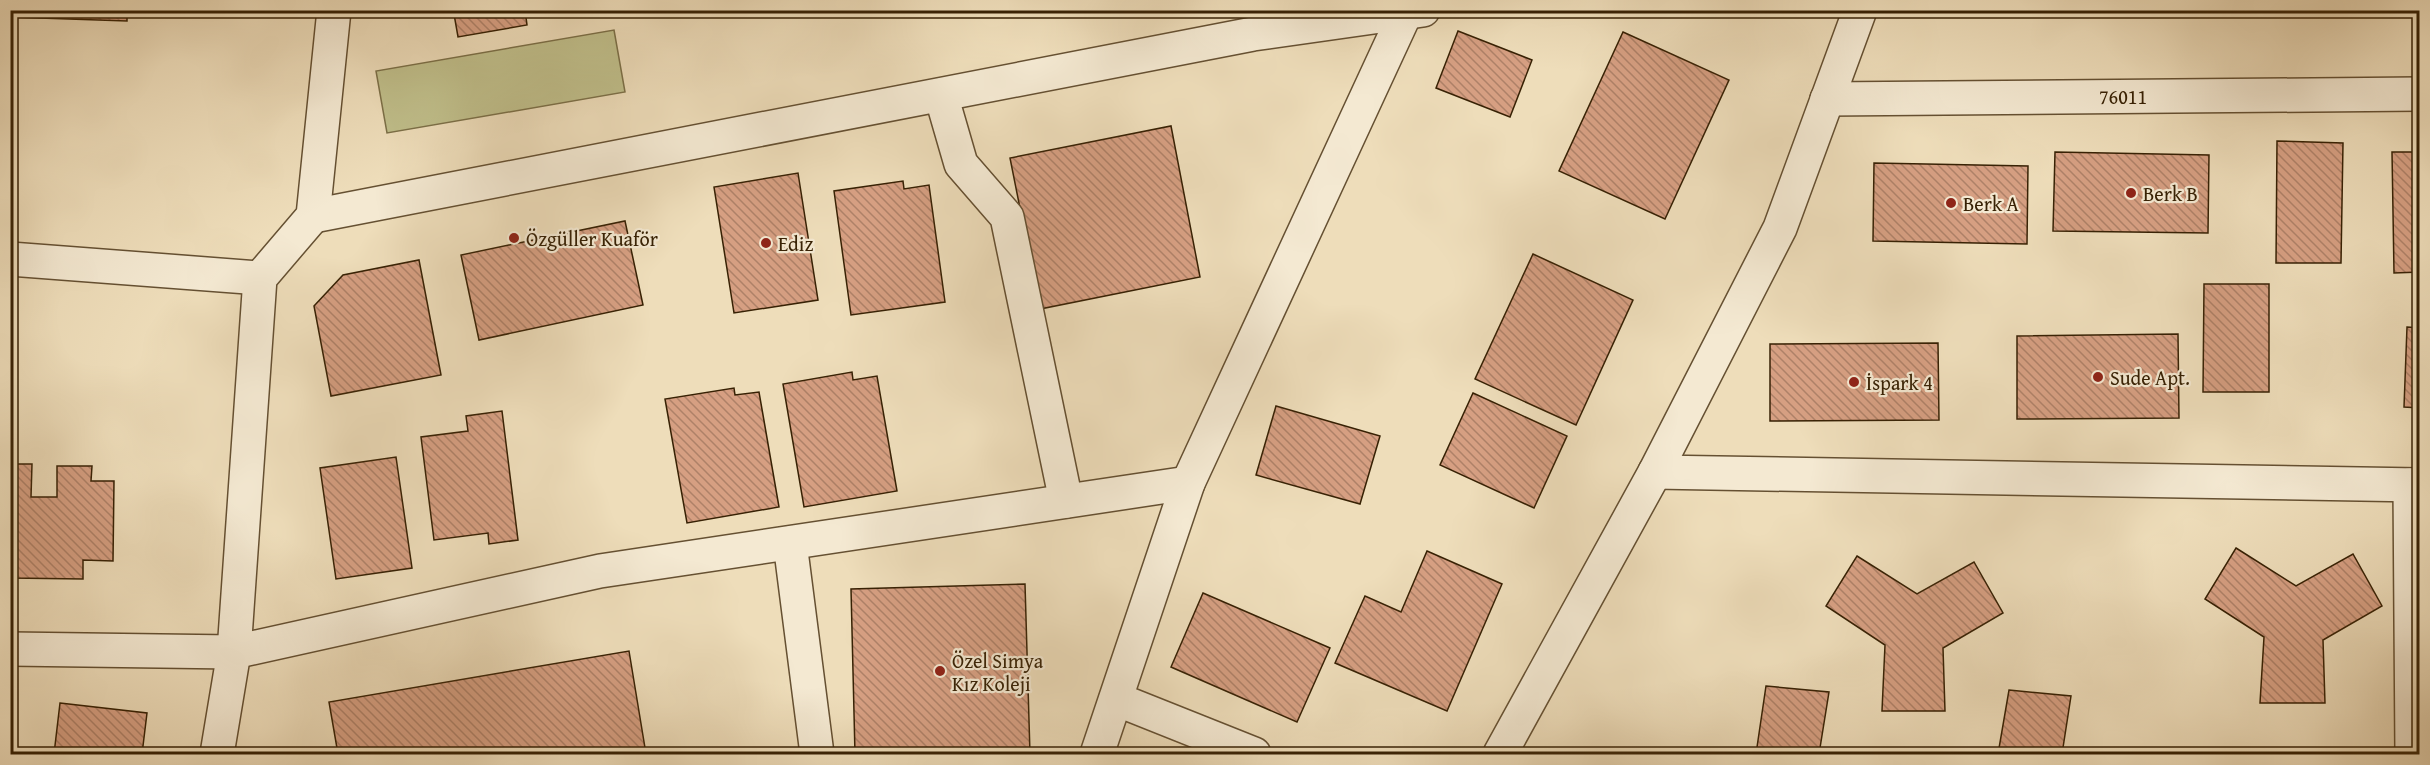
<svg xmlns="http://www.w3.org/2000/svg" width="2430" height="765" font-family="'Gentium Book Plus',serif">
	<defs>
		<pattern id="building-back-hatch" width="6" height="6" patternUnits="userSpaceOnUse" patternTransform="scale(1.5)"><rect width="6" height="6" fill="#d69f82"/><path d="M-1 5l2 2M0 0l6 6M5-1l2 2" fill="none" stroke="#ae8168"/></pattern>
	</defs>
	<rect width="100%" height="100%" fill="#eeddba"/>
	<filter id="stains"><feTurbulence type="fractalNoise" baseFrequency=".00333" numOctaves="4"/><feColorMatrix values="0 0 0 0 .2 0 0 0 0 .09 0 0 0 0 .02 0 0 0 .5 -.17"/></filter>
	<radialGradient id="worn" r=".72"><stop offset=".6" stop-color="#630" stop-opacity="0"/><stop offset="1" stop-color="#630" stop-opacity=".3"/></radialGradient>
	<polygon fill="#c0bf8b" stroke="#7c7048" stroke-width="1.5" points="614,30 625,92 387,133 376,71"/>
	<g fill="url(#building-back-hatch)" stroke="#372104" stroke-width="1.5">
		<polygon points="10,10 127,10 127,21 10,17"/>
		<polygon points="474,10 525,10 527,25 458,37 454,14"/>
		<polygon points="1458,31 1532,60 1510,117 1436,88"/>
		<polygon points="1623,32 1729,80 1665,219 1559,171"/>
		<polygon points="1171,126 1200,277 1040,309 1010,158"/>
		<polygon points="2277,141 2343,143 2341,263 2276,263"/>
		<polygon points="2055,152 2209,155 2208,233 2053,231"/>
		<polygon points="2392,152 2420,152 2420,272 2394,273"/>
		<polygon points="1874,163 2028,166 2027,244 1873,241"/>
		<polygon points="798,173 818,300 734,313 714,187"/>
		<polygon points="903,181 904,189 929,185 945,302 851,315 834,191"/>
		<polygon points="625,221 643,305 479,340 461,255"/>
		<polygon points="1533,254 1633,300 1576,425 1475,379"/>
		<polygon points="419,260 441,375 331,396 314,306 343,275"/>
		<polygon points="2204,284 2269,284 2269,392 2203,392"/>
		<polygon points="2407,327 2420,328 2420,408 2404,407"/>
		<polygon points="2178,334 2179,418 2017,419 2017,336"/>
		<polygon points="1938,343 1939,420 1770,421 1770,344"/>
		<polygon points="852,372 853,380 877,376 897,491 804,507 783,384"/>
		<polygon points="734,388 735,395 759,392 779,507 687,523 665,399"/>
		<polygon points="1473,393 1567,436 1534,508 1440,465"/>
		<polygon points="1276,406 1380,436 1360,504 1256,475"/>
		<polygon points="502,411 518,540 489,544 488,533 434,540 421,437 468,431 466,416"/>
		<polygon points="396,457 412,568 336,579 320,468"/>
		<polygon points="10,464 32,464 31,497 57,497 57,466 92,466 91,481 114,481 113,561 83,560 83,579 10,578"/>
		<polygon points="2236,548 2296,586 2353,554 2382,606 2323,640 2325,703 2260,703 2264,637 2205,599"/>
		<polygon points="1427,551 1502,584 1447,711 1335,663 1365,596 1401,612"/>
		<polygon points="1857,556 1917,594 1974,562 2003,613 1943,648 1945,711 1882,711 1885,645 1826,606"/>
		<polygon points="1025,584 1030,754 855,754 851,589"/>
		<polygon points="1203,593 1330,648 1297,722 1171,667"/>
		<polygon points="629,651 646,754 338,754 329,702"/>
		<polygon points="1766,686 1829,692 1819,754 1756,754"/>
		<polygon points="2009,690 2071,696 2062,754 1998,754"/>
		<polygon points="60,703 147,713 142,754 54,754"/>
	</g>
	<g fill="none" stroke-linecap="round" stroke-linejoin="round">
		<g stroke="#655032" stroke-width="36">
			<g id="minor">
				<polyline points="941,95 961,164 1007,217 1066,501"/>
				<polyline points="1827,99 2420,94"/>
				<polyline points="313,216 1253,34 1423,10"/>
				<polyline points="10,259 260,278"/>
				<polyline points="1655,472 2420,485"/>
				<polyline points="2410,485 2412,754"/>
				<polyline points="790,543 817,754"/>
				<polyline points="10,649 234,652 600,571 1188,483"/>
				<polyline points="1116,699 1254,754"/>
				<polyline points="217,754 234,652 260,278 313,216 334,10"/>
				<polyline points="1097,754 1188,483 1405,14"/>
				<polyline points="1500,754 1655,472 1780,228 1860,10"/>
			</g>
		</g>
		<use href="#minor" stroke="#f4e9d2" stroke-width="33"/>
	</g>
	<g fill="#8f2418" stroke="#f4e9d2" stroke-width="2">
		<circle cx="2131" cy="193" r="6"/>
		<circle cx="1951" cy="203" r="6"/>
		<circle cx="514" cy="238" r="6"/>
		<circle cx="766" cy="243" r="6"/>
		<circle cx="2098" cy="377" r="6"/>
		<circle cx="1854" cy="382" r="6"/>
		<circle cx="940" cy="671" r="6"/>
	</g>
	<g text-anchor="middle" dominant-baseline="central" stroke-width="4.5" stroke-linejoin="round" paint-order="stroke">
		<g font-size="20" fill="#372104" stroke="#f4e9d2">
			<text x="2123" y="96">76011</text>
		</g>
		<g font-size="20" fill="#372104" stroke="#f4e9d2" text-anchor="start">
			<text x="2143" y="193">Berk B</text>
			<text x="1963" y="203">Berk A</text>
			<text x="526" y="238">Özgüller Kuaför</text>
			<text x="778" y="243">Ediz</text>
			<text x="2110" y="377">Sude Apt.</text>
			<text x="1866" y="382">İspark 4</text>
			<text x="952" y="660">Özel Simya<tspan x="952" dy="23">Kız Koleji</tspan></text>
		</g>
	</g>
	<rect width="2430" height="765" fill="none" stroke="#eeddba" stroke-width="36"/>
	<rect x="12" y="12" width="2406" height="741" fill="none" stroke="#372104" stroke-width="3"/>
	<rect x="18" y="18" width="2394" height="729" fill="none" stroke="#372104" stroke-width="1.5"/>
	<rect width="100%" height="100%" filter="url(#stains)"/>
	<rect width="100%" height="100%" fill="url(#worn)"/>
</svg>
